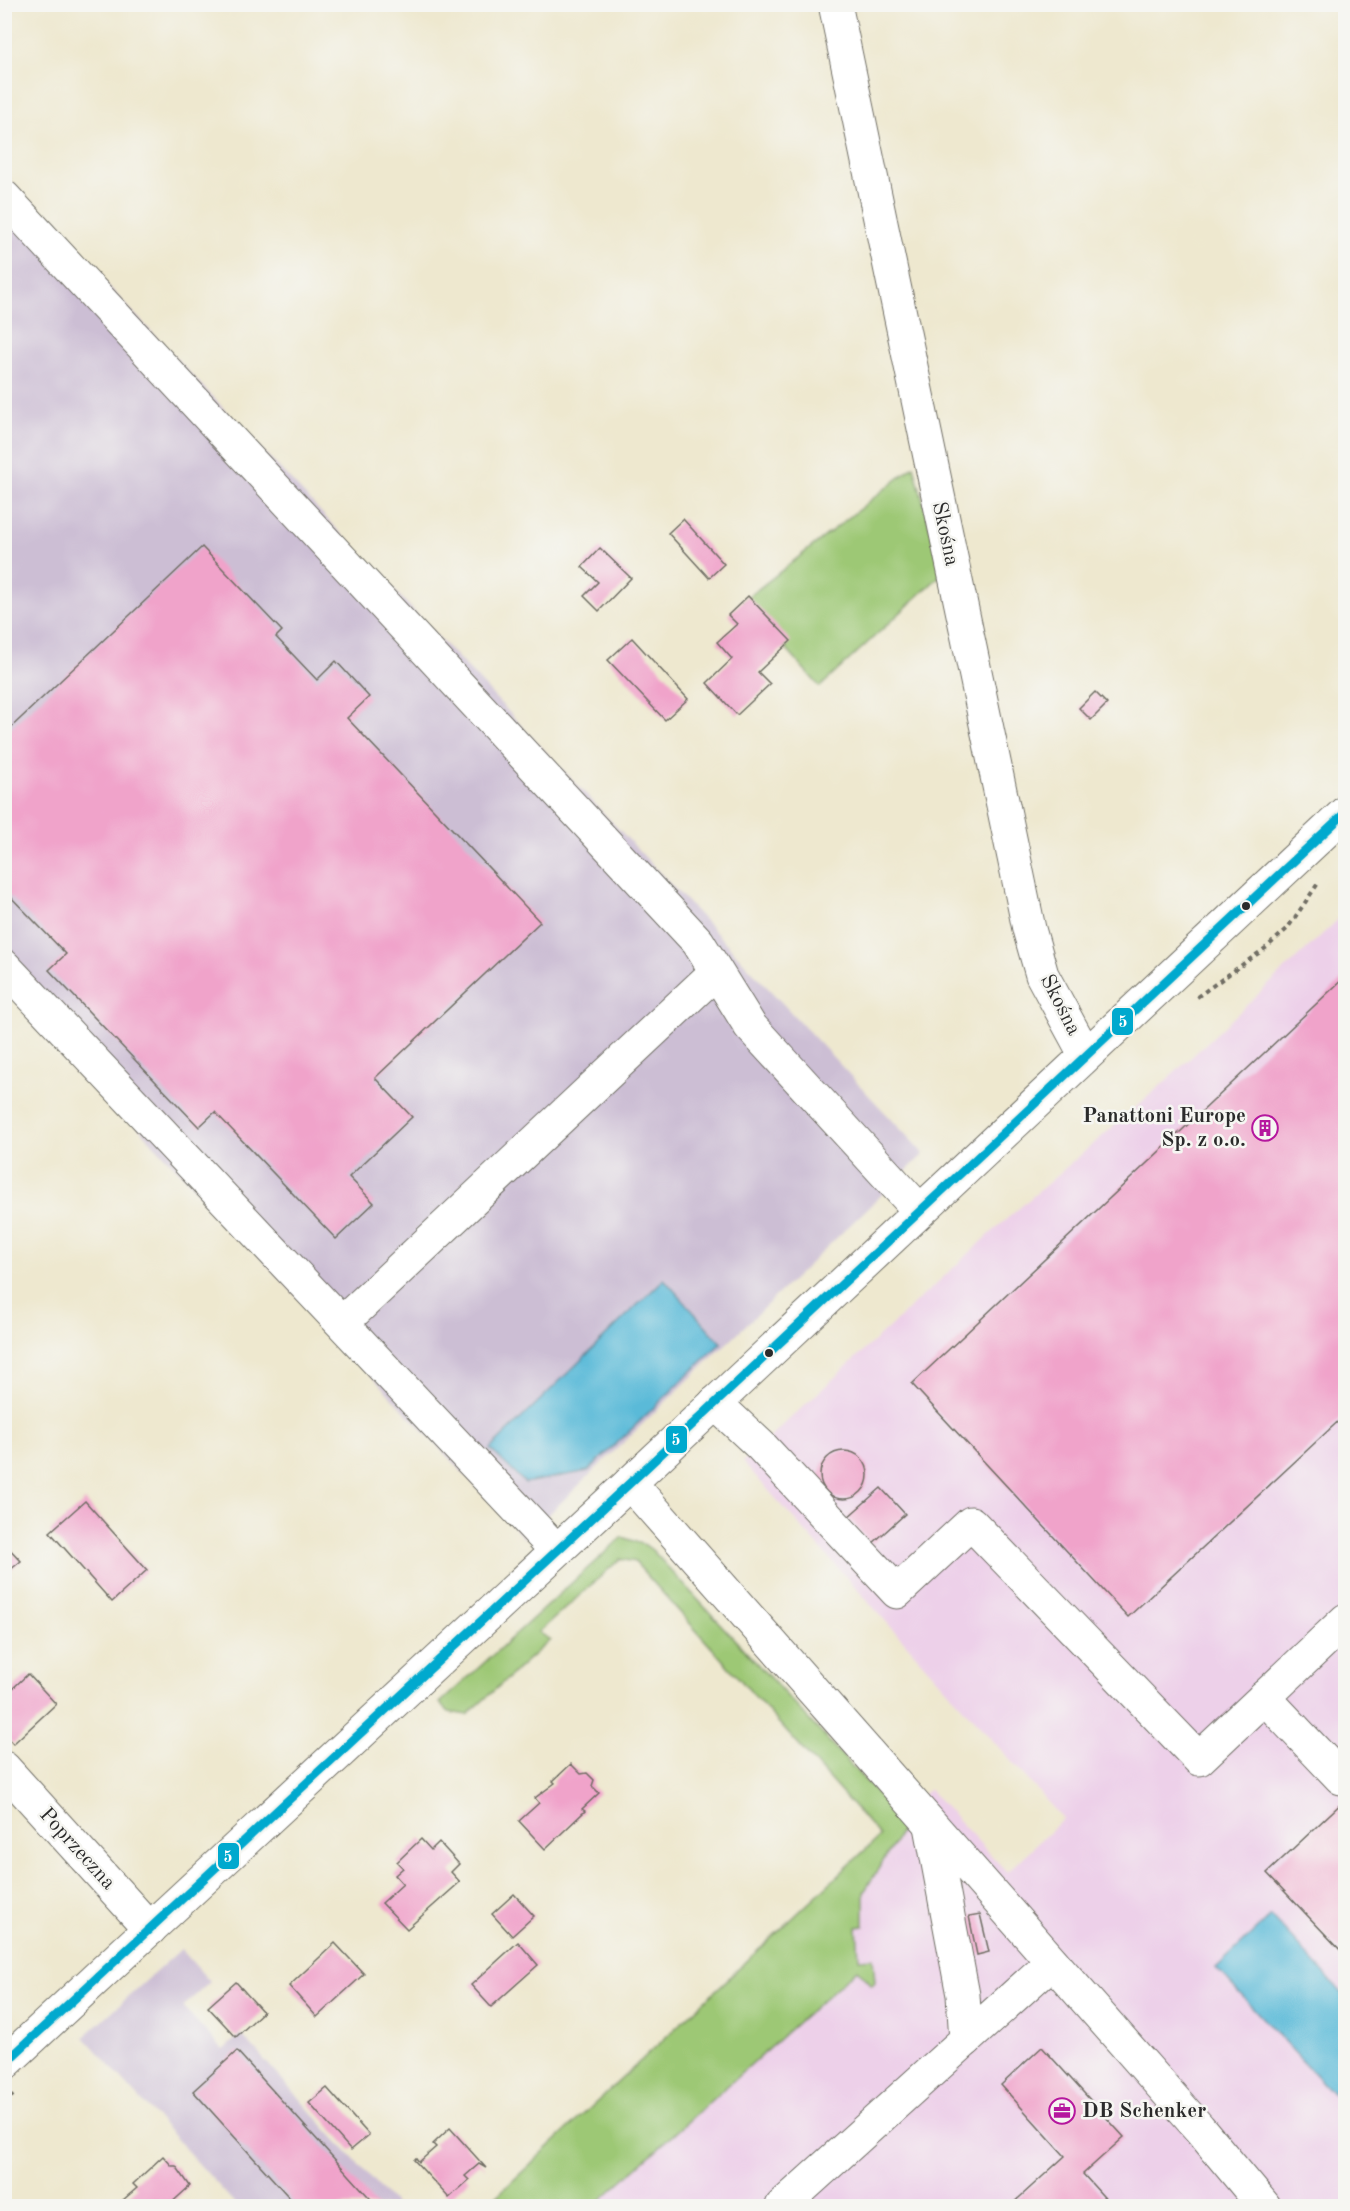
<svg xmlns="http://www.w3.org/2000/svg" width="1350" height="2211" font-family="'Old Standard TT',serif">
	<rect width="100%" height="100%" fill="#f6f6f2"/>
	<filter id="ink" filterUnits="userSpaceOnUse"><feTurbulence type="fractalNoise" baseFrequency=".0167" numOctaves="2"/><feDisplacementMap in="SourceGraphic" scale="12" xChannelSelector="R" yChannelSelector="G"/><feConvolveMatrix kernelMatrix="1 2 1 2 8 2 1 2 1" color-interpolation-filters="sRGB"/></filter>
	<filter id="wash" filterUnits="userSpaceOnUse"><feTurbulence type="fractalNoise" baseFrequency=".008" numOctaves="4" result="noise"/><feDisplacementMap in="SourceGraphic" scale="24" xChannelSelector="R" yChannelSelector="G"/><feGaussianBlur stdDeviation="1.35" result="paint"/><feColorMatrix in="noise" values="0 0 0 0 0 0 0 0 0 0 0 0 0 0 0 0 0 1.4 0 .05"/><feComposite in="paint" operator="in"/></filter>
	<g filter="url(#wash)">
		<rect width="100%" height="100%" fill="#eee8cf"/>
		<polygon fill="#edd0e9" points="1345,913 1345,2206 486,2206 929,1789 1007,1872 1063,1819 743,1462 1002,1223 1167,1080"/>
		<g fill="#ccbed4">
			<polygon points="5,176 924,1154 524,1538 5,986"/>
			<polygon points="181,1949 210,1982 183,2007 223,2050 241,2034 396,2206 237,2206 84,2037"/>
		</g>
		<g fill="#9dc875" stroke="#647a50" stroke-width="1.5">
			<polygon points="914,466 942,574 820,687 743,601"/>
			<polygon points="622,1537 645,1545 652,1550 897,1815 901,1832 864,1892 864,1926 857,1927 859,1959 873,1958 875,1982 872,1985 857,1969 594,2206 486,2206 880,1836 635,1562 620,1559 539,1632 550,1640 467,1715 449,1712 440,1703"/>
		</g>
		<g fill="#5abad8" stroke="#427282" stroke-width="1.5">
			<polygon points="664,1279 721,1343 588,1471 525,1483 490,1449"/>
			<polygon points="1271,1916 1345,1996 1345,2107 1216,1968"/>
		</g>
		<g id="blocks">
			<g fill="#f0a3ca">
				<polygon points="683,519 724,564 709,578 668,533"/>
				<polygon points="202,547 282,631 276,637 317,680 336,661 369,697 347,718 540,922 375,1078 412,1117 349,1177 374,1203 336,1239 215,1112 199,1127 49,970 66,954 4,890 4,734"/>
				<polygon points="600,548 631,578 599,611 584,596 598,582 582,567"/>
				<polygon points="748,596 791,641 758,672 770,684 737,715 707,683 732,659 717,642 737,624 728,615"/>
				<polygon points="632,638 688,699 665,720 608,660"/>
				<polygon points="1095,692 1107,704 1091,720 1079,708"/>
				<polygon points="1346,976 1346,1414 1128,1617 912,1384"/>
				<circle cx="844" cy="1475" r="24"/>
				<polygon points="881,1488 905,1514 872,1544 848,1517"/>
				<polygon points="85,1501 147,1570 112,1602 50,1532"/>
				<polygon points="4,1543 21,1561 4,1575"/>
				<polygon points="28,1674 56,1704 13,1744 4,1734 4,1684 11,1690"/>
				<polygon points="571,1764 581,1774 587,1773 594,1780 592,1786 599,1793 582,1809 585,1811 545,1849 519,1821 539,1803 535,1798 555,1783 553,1781"/>
				<polygon points="1346,1799 1346,1956 1267,1873"/>
				<polygon points="421,1839 431,1850 439,1842 459,1864 451,1872 460,1882 407,1929 382,1903 403,1884 395,1875 403,1868 397,1862"/>
				<polygon points="514,1894 534,1916 512,1936 492,1914"/>
				<polygon points="980,1914 989,1952 977,1955 969,1916"/>
				<polygon points="518,1942 538,1965 491,2007 471,1985"/>
				<polygon points="335,1943 364,1974 317,2017 289,1986"/>
				<polygon points="236,1982 263,2012 236,2037 208,2007"/>
				<polygon points="1042,2047 1124,2137 1083,2174 1112,2206 1010,2206 1065,2156 1001,2085"/>
				<polygon points="237,2051 377,2206 297,2206 193,2091"/>
				<polygon points="327,2088 369,2135 351,2150 309,2103"/>
				<polygon points="450,2128 486,2168 479,2164 465,2176 469,2180 449,2198 414,2160 416,2158 419,2162 436,2147 433,2144"/>
				<polygon points="163,2156 172,2166 176,2166 190,2186 168,2206 116,2206 137,2188 133,2184"/>
			</g>
		</g>
	</g>
	<g filter="url(#ink)">
		<use href="#blocks" fill-opacity="0" stroke="#6f6d64" stroke-width="1.5"/>
		<g fill="none" stroke-linecap="round" stroke-linejoin="round">
			<g stroke="#6f6d64" stroke-width="35">
				<g id="minor">
					<polyline points="835,4 1029,929 1042,975 1085,1054"/>
					<polyline points="4,197 698,942 750,1026 919,1210"/>
					<polyline points="4,966 556,1550"/>
					<polyline points="343,1322 716,972"/>
					<polyline points="715,1403 761,1446 897,1592 971,1523 1199,1759 1346,1620"/>
					<polyline points="630,1483 1199,2128 1264,2206"/>
					<polyline points="1264,1697 1341,1778"/>
					<polyline points="4,1768 150,1929"/>
					<polyline points="931,1826 963,1995 966,2040"/>
					<polyline points="4,2064 630,1483 1346,812"/>
					<polyline points="782,2206 1052,1962"/>
				</g>
			</g>
			<g stroke="#6f6d64" stroke-width="4" stroke-dasharray="4.5 4.5" stroke-linecap="butt">
				<polyline points="1197,997 1267,947 1287,929 1319,882"/>
				<polyline points="4,2103 13,2095"/>
			</g>
			<use href="#minor" stroke="#fff" stroke-width="33"/>
			<g stroke="#f6f6f2" stroke-width="14">
				<polyline id="bus-1" points="4,2064 630,1483 1346,812"/>
			</g>
			<use href="#bus-1" stroke="#00a9ce" stroke-width="9"/>
		</g>
	</g>
	<defs>
		<g id="building-ring" transform="scale(1.35)"><circle r="9.5" fill="#f6f6f2" stroke="#b5179e" stroke-width="1.5"/><path d="M-4-6H4V6H1V3H-1V6H-4ZM-2.5-4.3h1.7v1.8h-1.7ZM.8-4.3h1.7v1.8H.8ZM-2.5-1h1.7V.8h-1.7ZM.8-1h1.7V.8H.8Z" fill="#b5179e"/></g>
		<g id="office-ring" transform="scale(1.35)"><circle r="9.5" fill="#f6f6f2" stroke="#b5179e" stroke-width="1.5"/><path d="M-6-3h4V-5.5h4V-3h4V5H-6ZM-1-4.5V-3h2v-1.5ZM-6 0V1H6V0Z" fill="#b5179e"/></g>
	</defs>
	<g fill-rule="evenodd">
		<use href="#building-ring" x="1265" y="1128"/>
		<use href="#office-ring" x="1062" y="2111"/>
	</g>
	<g fill="#2b2b2b" stroke="#f6f6f2" stroke-width="2">
		<circle cx="1246" cy="906" r="5"/>
		<circle cx="769" cy="1353" r="5"/>
	</g>
	<g text-anchor="middle" dominant-baseline="central" stroke-width="5" stroke-linejoin="round" paint-order="stroke">
		<g font-size="21" fill="#2b2b2b" stroke="#f6f6f2">
			<text transform="translate(945 534) rotate(78)">Skośna</text>
			<text transform="translate(1060 1005) rotate(63)">Skośna</text>
			<text transform="translate(77 1849) rotate(48)">Poprzeczna</text>
		</g>
		<g font-size="21" font-weight="bold" fill="#2b2b2b" stroke="#f6f6f2" text-anchor="end">
			<text x="1246" y="1116">Panattoni Europe<tspan x="1246" dy="24">Sp. z o.o.</tspan></text>
			<text x="1082" y="2111" text-anchor="start">DB Schenker</text>
		</g>
	</g>
	<g stroke="#f6f6f2" stroke-width="2">
		<rect x="1111" y="1007" width="23" height="29" rx="6" fill="#00a9ce"/>
		<rect x="665" y="1425" width="23" height="29" rx="6" fill="#00a9ce"/>
		<rect x="217" y="1842" width="23" height="28" rx="6" fill="#00a9ce"/>
	</g>
	<g font-size="16" text-anchor="middle" font-weight="bold" fill="#fff">
		<text x="1123" y="1027">5</text>
		<text x="676" y="1445">5</text>
		<text x="228" y="1862">5</text>
	</g>
	<rect width="1350" height="2211" fill="none" stroke="#f6f6f2" stroke-width="24"/>
</svg>
